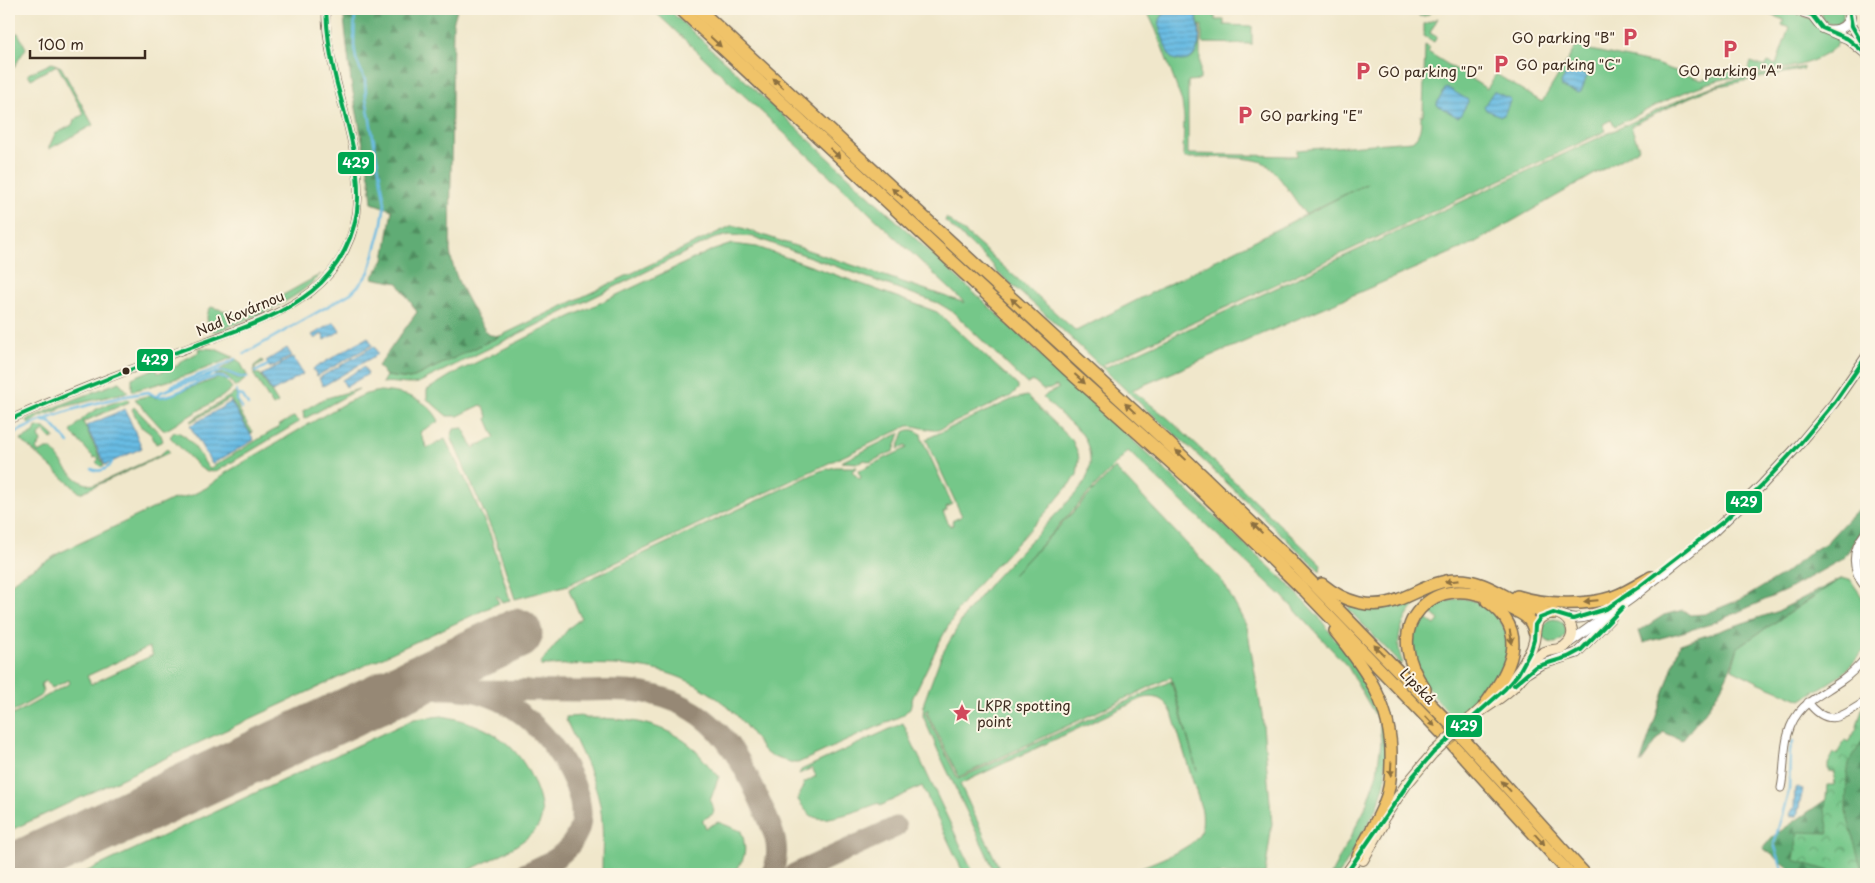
<svg xmlns="http://www.w3.org/2000/svg" width="1875" height="883" font-family="'Playpen Sans',sans-serif">
	<defs>
		<pattern id="forest-firs" width="22" height="20" patternUnits="userSpaceOnUse" patternTransform="scale(1.25)"><rect width="22" height="20" fill="#60ac75"/><path d="M5 1l3.5 6h-7zM16 11l3.5 6h-7z" fill="#508c5f"/></pattern>
		<pattern id="park-crowns" width="20" height="18" patternUnits="userSpaceOnUse" patternTransform="scale(1.25)"><rect width="20" height="18" fill="#75c789"/><path d="M2 6a3 3 0 1 1 6 0M12 15a3 3 0 1 1 6 0" fill="none" stroke="#61a26f"/></pattern>
		<pattern id="water-rules" width="6" height="5" patternUnits="userSpaceOnUse" patternTransform="scale(1.25)"><rect width="6" height="5" fill="#67bbe3"/><path d="M0 2.5h6" fill="none" stroke="#5698b7"/></pattern>
	</defs>
	<rect width="100%" height="100%" fill="#fcf5e5"/>
	<filter id="ink" filterUnits="userSpaceOnUse"><feTurbulence type="fractalNoise" baseFrequency=".02" numOctaves="2"/><feDisplacementMap in="SourceGraphic" scale="10" xChannelSelector="R" yChannelSelector="G"/><feConvolveMatrix kernelMatrix="1 2 1 2 8 2 1 2 1" color-interpolation-filters="sRGB"/></filter>
	<filter id="wash" filterUnits="userSpaceOnUse"><feTurbulence type="fractalNoise" baseFrequency=".0096" numOctaves="4" result="noise"/><feDisplacementMap in="SourceGraphic" scale="20" xChannelSelector="R" yChannelSelector="G"/><feGaussianBlur stdDeviation="1.12" result="paint"/><feColorMatrix in="noise" values="0 0 0 0 0 0 0 0 0 0 0 0 0 0 0 0 0 1.4 0 .05"/><feComposite in="paint" operator="in"/></filter>
	<g filter="url(#wash)">
		<rect width="100%" height="100%" fill="#f0e7cb"/>
		<g fill="#75c789" stroke="#587854" fill-rule="evenodd">
			<path d="M652,9H668L1289,585L1318,616L1369,684L1387,737L1385,782L1378,806L1340,874H1331L1364,811L1377,773L1381,742L1379,722L1348,667L1283,597L1128,451L1012,576L1115,468L1223,582L1247,627L1262,714L1272,824L1265,874H1124C1141,867 1184,852 1195,840C1203,833 1203,821 1202,811L1172,713C1166,700 1156,694 1141,699L960,784L1002,874H996L939,753L923,716L924,702L941,656L966,613L995,578L1081,488C1093,471 1093,452 1082,434L1043,398L1047,394L1059,388L1056,386L1050,389L1043,390L1033,381L1027,384L953,312L938,303L754,237L729,235L713,239L418,383C406,386 395,381 382,383L386,376L410,379L733,225L965,303ZM1171,677L1197,771L1171,681L958,779L925,712L928,709L927,713L959,777Z"/>
			<path d="M1146,9H1178L1170,10L1163,14L1159,27L1169,55L1192,58C1203,48 1203,13 1187,9H1197L1215,16V20H1224V25L1252,26V44L1202,43V25H1200V80L1188,81V154L1297,156V150L1412,141C1421,135 1421,125 1421,115H1423L1425,45L1430,48L1428,52L1487,89L1496,74L1542,102L1578,43L1590,50L1656,64L1701,80L1737,69L1741,70L1742,72L1747,71L1751,62L1765,67L1768,62L1776,65L1789,28L1782,25L1784,20L1755,9H1775L1810,18L1837,38L1838,42C1832,54 1813,61 1800,65C1769,73 1736,74 1706,84C1674,95 1644,112 1615,126L1611,120L1603,124L1606,131L1102,365L1104,368L1699,91L1733,80L1804,67V69L1714,87L1688,98L1631,126L1639,148L1637,150L1474,243L1132,390L1169,419L1321,564L1320,571L1189,447L1147,410L1053,321L997,272L992,264L945,221L946,218L968,235L1076,331L1368,183L1305,214C1295,200 1279,174 1266,164C1253,155 1202,158 1185,158L1183,156L1184,118L1182,102L1156,30Z"/>
			<path d="M1319,9H1433C1430,14 1426,17 1419,16V10Z"/>
			<path d="M1823,9H1843V19L1837,24H1829C1823,21 1820,16 1823,9Z"/>
			<polygon points="1438,18 1430,33 1437,37 1434,42 1424,36 1424,24"/>
			<polygon points="18,33 26,48 14,67 9,70 9,34"/>
			<polygon points="52,63 61,67 93,125 49,149 49,147 55,134 72,125 74,120 84,114 57,65 31,79 28,74"/>
			<path d="M732,244L757,247L867,286L937,312L1018,386V389L1011,396L938,430C927,431 918,425 908,426L568,585L515,599L494,535L451,437L454,429L463,428L473,448L495,437L487,419L488,416L483,406L481,405L458,416H447L427,399V390L453,374L532,335L708,252Z"/>
			<path d="M321,274C293,304 255,316 218,331H213C206,325 205,313 211,307L245,316Z"/>
			<path d="M200,348L215,349L233,357C201,372 166,382 132,391V378L156,368L158,373L179,365L178,363L199,352L198,349Z"/>
			<path d="M234,358L240,362L248,377L247,378L235,387L227,376L215,375L225,372L239,379L247,378L246,376C235,379 229,367 218,371L235,361Z"/>
			<polygon points="262,360 263,362 256,366 254,372 256,374 260,374 278,403 273,406 254,375 254,366"/>
			<polygon points="218,378 225,379 232,388 223,396 166,430 163,430 135,399 151,395 156,398 168,396"/>
			<polygon points="119,382 128,392 59,408 59,410 41,416 29,424 27,420 63,404"/>
			<polygon points="359,389 304,419 303,411 323,399"/>
			<path d="M380,391C405,393 427,398 439,421L420,432L427,448L445,439L468,485L490,534L510,600L502,602L498,596L496,597L499,603L9,831V717L70,683L69,680L52,688L46,681L41,684L43,691L42,695L9,714V586C23,571 43,565 59,553L171,500L192,495L206,488L227,472L345,403L366,394ZM149,647L153,655L91,684L87,676Z"/>
			<path d="M235,393L237,396C234,406 247,423 253,432L251,434L230,399L191,422L190,421Z"/>
			<path d="M1027,396L1072,440L1078,453L1079,460L1077,475L1049,509L979,583L957,611L941,639L913,697L910,708L903,715L798,763H793C785,760 771,758 765,752C761,749 759,743 756,740C748,728 739,717 729,708C671,657 614,665 544,665L542,667L541,664L543,660L569,628L581,618L569,590L570,588L820,471L835,467H857L852,471L859,479L861,478L858,471L907,448L906,446L898,449L904,432C910,428 916,430 921,434L922,439L952,504L946,507L947,510L943,512L950,526L953,525L952,521L962,516L926,439L1013,399Z"/>
			<path d="M128,399L129,402L83,422L104,466H100L96,462L99,459L96,457L94,458L71,432C89,409 101,406 128,399Z"/>
			<polygon points="134,407 161,435 163,441 156,444 151,434 140,426 132,409"/>
			<path d="M293,417L296,418L299,422L219,470L207,472L199,467L170,437L174,432C189,432 201,458 209,469L279,427L278,426Z"/>
			<path d="M36,427L45,428L55,437L51,439L44,431L39,435L41,442L36,449L39,453L46,449H52C63,463 77,489 97,484L160,455L167,449L170,452L80,493L21,440L34,433Z"/>
			<polygon points="900,433 894,451 870,462 865,460 859,463 841,462"/>
			<polygon points="1840,579 1850,579 1866,603 1866,648 1843,674 1801,700 1760,683 1732,669 1738,647"/>
			<path d="M1433,590V591C1409,605 1390,635 1403,663L1401,664L1348,609L1350,606Z"/>
			<path d="M1460,598C1475,599 1487,606 1497,617C1517,640 1505,672 1487,693C1478,704 1466,712 1455,721L1421,680L1411,640L1417,623L1422,616L1435,625L1439,620L1427,610L1439,603Z"/>
			<circle cx="1554" cy="631" r="12"/>
			<path d="M442,716C493,725 523,746 539,797C542,808 544,820 536,829C521,847 482,864 460,874H81L414,719Z"/>
			<path d="M584,716V718C621,718 661,721 691,746C701,755 709,768 719,776L710,801L714,810L713,814L702,820L706,828L718,822L741,831C742,835 744,838 744,843C747,855 741,867 731,874H602C602,851 604,828 600,805C594,775 578,747 566,720V717Z"/>
			<path d="M903,723L974,874H964L922,786L880,806L879,803C865,808 828,823 814,817C807,814 802,805 798,800L804,783L816,776L812,768L799,774L801,770Z"/>
		</g>
		<g fill="url(#forest-firs)" stroke="#4e6b4a">
			<path d="M343,9H457L453,24L450,251C454,281 471,306 486,332L490,335L500,336L410,379L386,376L378,366L417,312L398,283L372,278L384,260L392,210L372,203L370,181L351,82Z"/>
			<polygon points="1866,504 1866,525 1862,529 1844,558 1785,591 1711,624 1643,643 1639,631 1664,615 1683,610 1690,615 1705,614 1746,597 1784,574 1812,551 1826,543 1846,521"/>
			<path d="M1840,579L1738,647C1726,687 1708,709 1682,740L1663,732L1640,764L1680,644L1776,612Z"/>
			<polygon points="1866,727 1866,874 1797,874 1763,848 1772,837 1837,792 1840,765"/>
		</g>
		<polygon fill="url(#park-crowns)" stroke="#587854" points="1866,706 1866,734 1849,763 1847,776 1846,812 1863,874 1839,874 1794,860 1798,832 1829,833 1825,810 1827,785 1834,785 1835,772 1828,771 1828,764 1834,753 1837,754 1845,740 1848,742 1856,730 1862,709"/>
		<g fill="url(#water-rules)" stroke="#517280">
			<path d="M1178,9H1187L1193,12C1205,27 1202,73 1171,58C1167,52 1165,45 1163,38C1156,21 1159,12 1178,9Z"/>
			<polygon points="1569,69 1572,69 1587,76 1581,92 1578,93 1562,87 1561,83"/>
			<polygon points="1448,88 1468,100 1468,102 1460,116 1457,117 1437,105 1437,103 1445,89"/>
			<polygon points="1493,92 1495,92 1511,99 1504,115 1501,116 1486,110 1484,106"/>
			<polygon points="334,322 340,331 325,340 322,334 315,339 312,335"/>
			<polygon points="368,337 372,345 317,376 313,369"/>
			<polygon points="374,346 378,354 323,386 319,378"/>
			<polygon points="287,348 292,356 270,368 266,361"/>
			<polygon points="293,357 303,374 272,392 262,375"/>
			<polygon points="364,367 368,374 346,387 342,380"/>
			<polygon points="231,402 254,440 212,464 190,426"/>
			<polygon points="125,409 142,448 105,465 86,426"/>
			<polygon points="1797,787 1803,789 1797,816 1791,817 1790,814 1794,807 1795,788"/>
		</g>
		<g fill="none" stroke-linecap="round" stroke-linejoin="round">
			<g stroke="#67bbe3" stroke-width="2.5">
				<polyline points="244,354 351,293 360,284 369,272 381,229 385,203 366,98 365,80 356,59 354,45 355,9"/>
				<polyline points="255,372 268,365"/>
				<polyline points="170,389 173,385 218,368 235,359"/>
				<polyline points="236,391 238,395 243,396 248,405"/>
				<path d="M158,395L161,392L221,371C231,371 237,380 247,377"/>
				<polyline points="238,395 237,400 242,408"/>
				<polyline points="42,421 50,422 69,443"/>
				<path d="M9,436C51,413 101,400 148,392C151,393 152,395 155,396C175,402 209,367 229,380"/>
				<path d="M92,469C99,473 109,469 112,462"/>
				<polyline points="1784,874 1774,844 1789,790 1790,750 1793,741"/>
			</g>
			<g stroke="#968874" stroke-width="21">
				<path d="M462,690C501,690 540,691 580,691C601,691 624,689 645,693C709,705 734,744 759,799C770,824 785,848 771,874"/>
				<path d="M318,727C369,703 403,684 463,690C515,696 554,737 574,783C581,800 585,821 575,838C564,858 543,865 524,874"/>
				<polyline points="794,874 896,827"/>
			</g>
			<polyline stroke="#968874" stroke-width="51" points="9,871 517,634"/>
		</g>
	</g>
	<g filter="url(#ink)">
		<g fill="none" stroke-linecap="round" stroke-linejoin="round">
			<g stroke="#7a6c5b" stroke-width="9">
				<g id="minor">
					<path d="M9,420C71,391 135,368 199,344C237,329 279,317 312,291C340,269 357,234 358,199C360,136 325,72 326,9"/>
					<path d="M1808,702C1829,730 1843,715 1866,701"/>
					<path d="M1781,788C1785,770 1783,751 1788,734C1796,704 1818,697 1841,681C1851,674 1859,666 1866,657"/>
				</g>
			</g>
			<g stroke="#7a6c5b" stroke-width="11">
				<g id="tertiary">
					<polyline points="1793,9 1812,15 1822,28 1848,39 1866,54"/>
					<polyline points="1849,9 1852,26 1866,50"/>
					<path d="M1829,30C1840,31 1847,26 1850,16"/>
					<path d="M1866,533C1852,551 1852,569 1866,587"/>
					<path d="M1564,616C1582,623 1601,612 1617,602"/>
					<polyline points="1567,644 1633,597 1708,537 1761,486 1798,446 1834,403 1866,357"/>
					<polyline points="1527,673 1540,665 1577,653 1612,617"/>
				</g>
			</g>
			<g stroke="#7a6c5b" stroke-width="12">
				<g id="secondary">
					<path d="M1553,613C1569,614 1580,634 1565,646C1558,652 1547,648 1540,655C1530,666 1523,678 1512,688C1500,699 1485,708 1471,718C1492,698 1515,683 1528,655C1531,651 1533,646 1534,641C1537,626 1533,617 1553,613Z"/>
					<polyline points="1377,828 1406,785 1433,753"/>
					<polyline points="1363,860 1383,825"/>
					<polyline points="1346,874 1362,851"/>
				</g>
			</g>
			<g stroke="#7a6c5b" stroke-width="14">
				<g id="trunk">
					<polyline points="1292,562 1449,723 1585,874"/>
					<path d="M1322,584C1344,602 1372,611 1400,599C1418,592 1436,580 1457,580C1493,579 1517,612 1553,613"/>
					<polyline points="1302,588 1453,745 1570,874"/>
					<path d="M1517,596C1545,605 1586,606 1613,597C1627,592 1639,584 1651,577"/>
					<path d="M1335,631C1368,672 1393,707 1391,762C1391,776 1390,791 1384,804C1377,822 1366,838 1358,856"/>
					<path d="M1425,689C1408,665 1398,633 1420,609C1429,599 1441,593 1454,592C1473,590 1491,598 1508,607C1520,613 1532,617 1534,632"/>
					<path d="M1484,706C1509,671 1533,633 1487,601"/>
				</g>
			</g>
			<g stroke="#7a6c5b" stroke-width="15">
				<g id="motorway">
					<polyline points="681,9 1075,376 1191,480 1302,588"/>
					<polyline points="698,9 1166,441 1292,562"/>
				</g>
			</g>
			<use href="#minor" stroke="#fff" stroke-width="7"/>
			<use href="#tertiary" stroke="#fff" stroke-width="9"/>
			<use href="#secondary" stroke="#f9e7c3" stroke-width="10"/>
			<use href="#trunk" stroke="#f0c369" stroke-width="11"/>
			<use href="#motorway" stroke="#f0c369" stroke-width="12"/>
			<g stroke="#7a6c5b" stroke-width="12" stroke-linecap="butt">
				<polyline id="secondary-bridge" points="1433,753 1471,718"/>
			</g>
			<use href="#secondary-bridge" stroke="#f9e7c3" stroke-width="10"/>
			<g stroke="#fcf5e5" stroke-width="8">
				<g id="bus-1">
					<polyline points="1793,9 1812,15 1822,28 1848,39 1866,54"/>
					<polyline points="1849,9 1852,26 1866,50"/>
					<path d="M9,420C67,394 126,371 185,349C228,333 276,320 312,291C339,269 357,234 358,199C359,158 346,119 336,80C330,56 327,33 326,9"/>
					<polyline points="1514,685 1535,667 1568,657 1581,650 1623,607"/>
					<polyline points="1346,874 1414,775 1433,753 1505,689 1518,674 1531,650 1534,640 1535,625 1540,618 1553,613 1573,619 1606,609 1640,586 1724,521 1761,486 1798,446 1834,403 1866,357"/>
				</g>
			</g>
			<use href="#bus-1" stroke="#00a651" stroke-width="4"/>
		</g>
		<defs><path id="oneway-solid" d="M-6-.8H1V-3.2L6.5 0L1 3.2V.8H-6Z" transform="scale(1.25)"/></defs>
		<g fill="#8c6f40">
			<use href="#oneway-solid" transform="translate(716 42) rotate(43)"/>
			<use href="#oneway-solid" transform="translate(778 83) rotate(-137)"/>
			<use href="#oneway-solid" transform="translate(835 153) rotate(43)"/>
			<use href="#oneway-solid" transform="translate(897 193) rotate(-137)"/>
			<use href="#oneway-solid" transform="translate(1016 303) rotate(-137)"/>
			<use href="#oneway-solid" transform="translate(1080 379) rotate(42)"/>
			<use href="#oneway-solid" transform="translate(1130 408) rotate(-137)"/>
			<use href="#oneway-solid" transform="translate(1181 455) rotate(-137)"/>
			<use href="#oneway-solid" transform="translate(1257 528) rotate(-136)"/>
			<use href="#oneway-solid" transform="translate(1452 581) rotate(174)"/>
			<use href="#oneway-solid" transform="translate(1591 601) rotate(175)"/>
			<use href="#oneway-solid" transform="translate(1511 637) rotate(80)"/>
			<use href="#oneway-solid" transform="translate(1379 650) rotate(-134)"/>
			<use href="#oneway-solid" transform="translate(1430 721) rotate(47)"/>
			<use href="#oneway-solid" transform="translate(1391 769) rotate(93)"/>
			<use href="#oneway-solid" transform="translate(1506 786) rotate(-132)"/>
			<use href="#oneway-solid" transform="translate(1540 840) rotate(48)"/>
		</g>
	</g>
	<defs>
		<g id="parking-bare" transform="scale(1.5)"><path d="M-3.5-5.5H1a3.5 3.5 0 0 1 0 7H-1V5.5H-3.5ZM-1-3.4V-.6H.8a1.4 1.4 0 0 0 0-2.8Z" fill="#d1495b" stroke="#fcf5e5" stroke-width="2.5" paint-order="stroke"/></g>
		<g id="sight-bare" transform="scale(1.5)"><path d="M0-6L1.8-2.2L6-1.7L2.9 1.2L3.7 5.4L0 3.3L-3.7 5.4L-2.9 1.2L-6-1.7L-1.8-2.2Z" fill="#d1495b" stroke="#fcf5e5" stroke-width="2.5" paint-order="stroke"/></g>
	</defs>
	<g fill-rule="evenodd">
		<use href="#parking-bare" x="1630" y="37"/>
		<use href="#parking-bare" x="1730" y="49"/>
		<use href="#parking-bare" x="1501" y="64"/>
		<use href="#parking-bare" x="1363" y="71"/>
		<use href="#parking-bare" x="1245" y="115"/>
		<use href="#sight-bare" x="962" y="713"/>
	</g>
	<circle fill="#3b2a1e" stroke="#fcf5e5" stroke-width="2" cx="126" cy="371" r="4.5"/>
	<g text-anchor="middle" dominant-baseline="central" stroke-width="4" stroke-linejoin="round" paint-order="stroke">
		<g font-size="14" fill="#3b2a1e" stroke="#fcf5e5" text-anchor="start">
			<text x="1615" y="37" text-anchor="end">GO parking "B"</text>
			<text x="1516" y="64">GO parking "C"</text>
			<text x="1730" y="70" text-anchor="middle">GO parking "A"</text>
			<text x="1378" y="71">GO parking "D"</text>
			<text x="1260" y="115">GO parking "E"</text>
			<text x="977" y="705">LKPR spotting<tspan x="977" dy="16">point</tspan></text>
		</g>
		<g font-size="14" fill="#3b2a1e" stroke="#fcf5e5">
			<text transform="translate(240 313) rotate(-23)">Nad Kovárnou</text>
			<text transform="translate(1418 686) rotate(46)">Lipská</text>
		</g>
	</g>
	<g stroke="#fcf5e5" stroke-width="2">
		<rect x="337" y="151" width="38" height="24" rx="5" fill="#00a651"/>
		<rect x="136" y="348" width="38" height="24" rx="5" fill="#00a651"/>
		<rect x="1725" y="490" width="38" height="24" rx="5" fill="#00a651"/>
		<rect x="1445" y="714" width="38" height="24" rx="5" fill="#00a651"/>
	</g>
	<g font-size="14" text-anchor="middle" font-weight="bold" fill="#fff">
		<text x="356" y="168">429</text>
		<text x="155" y="365">429</text>
		<text x="1744" y="507">429</text>
		<text x="1464" y="731">429</text>
	</g>
	<rect width="1875" height="883" fill="none" stroke="#fcf5e5" stroke-width="30"/>
	<path d="M30 50v8h115v-8" fill="none" stroke="#3b2a1e" stroke-width="2.5"/>
	<text x="38" y="50" font-size="15" fill="#3b2a1e" stroke="#fcf5e5" stroke-width="4" paint-order="stroke">100 m</text>
</svg>
